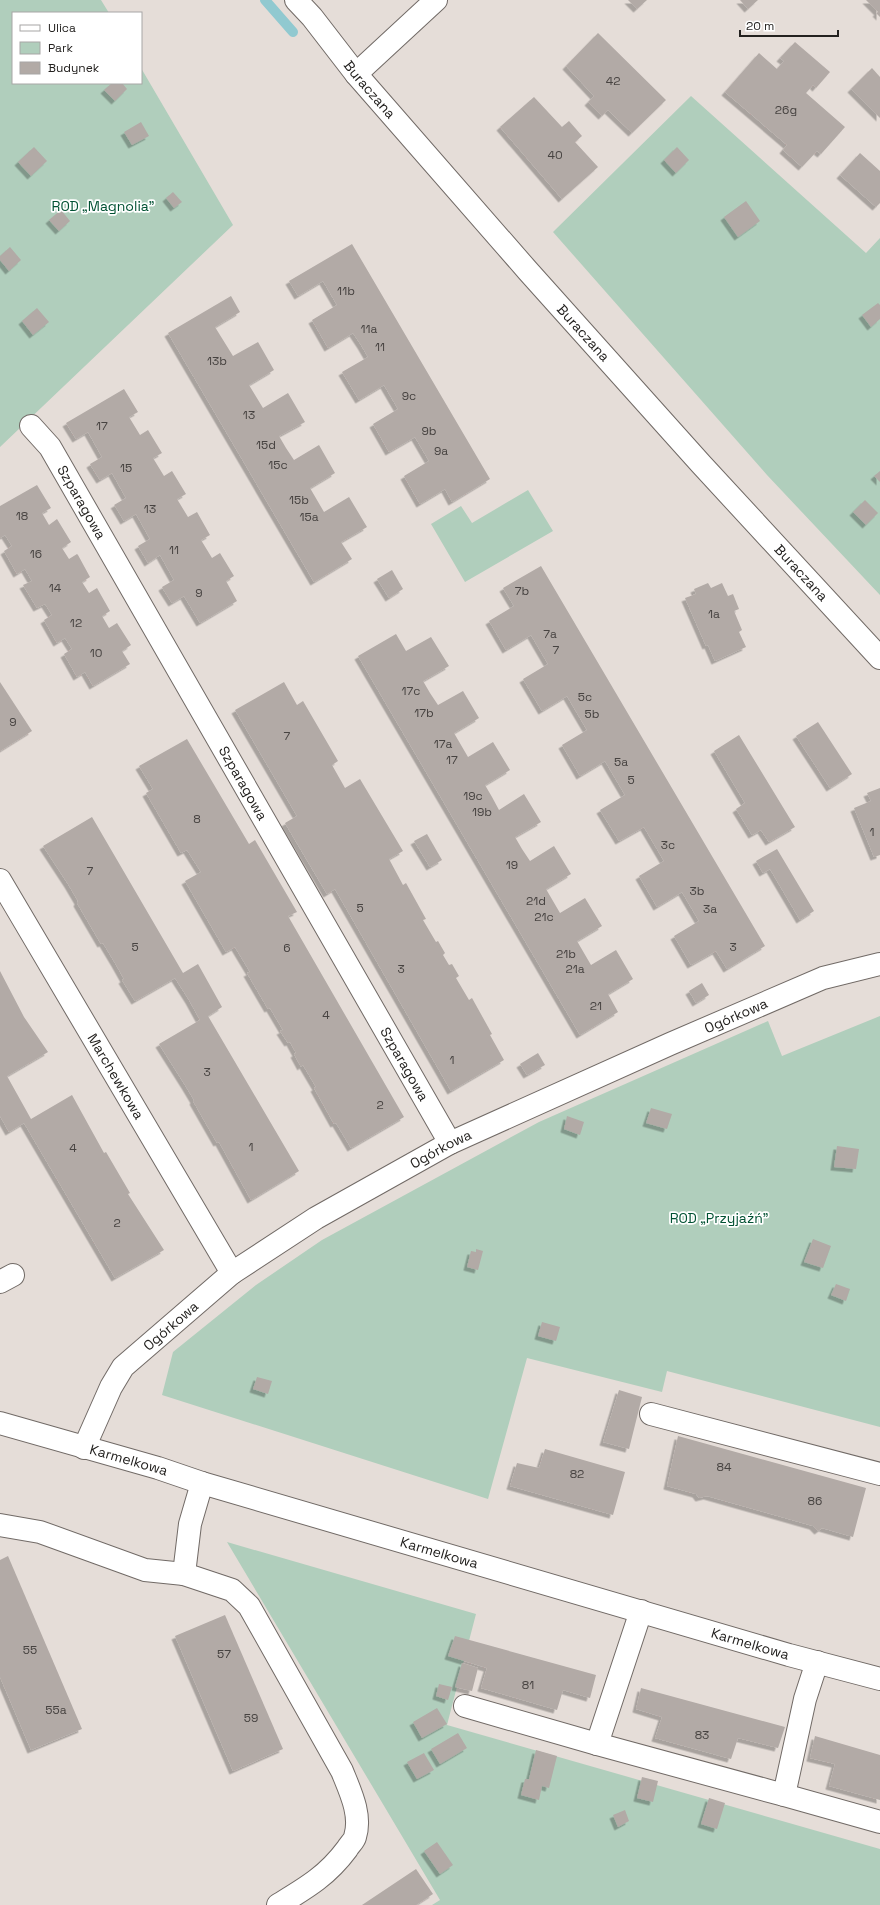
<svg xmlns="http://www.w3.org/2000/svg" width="880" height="1905" font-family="'Space Grotesk',sans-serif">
	<defs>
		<filter id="shadow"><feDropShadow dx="-3.5" dy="3.5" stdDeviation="0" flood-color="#0004"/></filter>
	</defs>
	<rect width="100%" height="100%" fill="#e5ddd8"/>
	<g fill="#b0cebc">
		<polygon points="0,0 101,0 109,13 13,13 13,83 141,83 141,68 233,225 0,447"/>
		<polygon points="691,96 866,253 880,238 880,595 767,475 553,232"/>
		<polygon points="528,490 553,531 465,582 431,524 461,506 472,523"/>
		<polygon points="880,1016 880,1427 667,1371 662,1392 527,1358 488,1499 162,1395 173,1352 256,1285 322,1240 539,1122 768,1021 782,1056"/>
		<polygon points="227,1542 476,1614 447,1725 880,1849 880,1905 432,1905 440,1900"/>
	</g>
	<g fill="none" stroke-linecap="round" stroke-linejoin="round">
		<polyline stroke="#91c9d0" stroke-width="10" points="265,0 293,32"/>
	</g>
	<g fill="#b2aaa6" filter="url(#shadow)">
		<polygon points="628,0 647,0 637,9"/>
		<polygon points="740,0 758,0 748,9"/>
		<polygon points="866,0 880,0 880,17 876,13 878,12"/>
		<polygon points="598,33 666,100 632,133 608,110 602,116 588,102 594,96 566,66"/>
		<polygon points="795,42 830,72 816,88 813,85 806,93 845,127 821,154 817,151 802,167 783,150 787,145 725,92 759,53 777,69 784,61 780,58"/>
		<polygon points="872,68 880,77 880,118 851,89"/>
		<polygon points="112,83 122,83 127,89 115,101 104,90"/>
		<polygon points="534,97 562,127 569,121 576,129 582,136 575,142 598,167 562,199 500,127"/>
		<polygon points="141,122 149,136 132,145 124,132"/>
		<polygon points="34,147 47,161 31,176 18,162"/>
		<polygon points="677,147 689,160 676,173 664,160"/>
		<polygon points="860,153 880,171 880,203 876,207 840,175"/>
		<polygon points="173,192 182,202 174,208 166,198"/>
		<polygon points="746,201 760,221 738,237 724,217"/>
		<polygon points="61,210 70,221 59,231 49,220"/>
		<polygon points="352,244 490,479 452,502 445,489 420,504 404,476 429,461 415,437 389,452 373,424 398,409 384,385 359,400 342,372 368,357 361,345 353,333 328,348 312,320 337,305 323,281 298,296 289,281"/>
		<polygon points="10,247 21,260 9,271 0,260 0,256"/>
		<polygon points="231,296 240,312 215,327 233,356 258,342 274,370 249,385 263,408 288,393 305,422 279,436 286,448 294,460 319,445 335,473 310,488 324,512 349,497 367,527 341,542 352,559 314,582 168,333"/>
		<polygon points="878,303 880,305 880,319 871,327 862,315"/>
		<polygon points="37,308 49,322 33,335 22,321"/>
		<polygon points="124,389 138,412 129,417 140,435 148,430 162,453 153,458 164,476 172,471 186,494 177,499 188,517 197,512 210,535 201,540 212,558 220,553 234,576 226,581 237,601 200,623 184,596 172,603 163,589 162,587 174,580 160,555 148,563 138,546 150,539 136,514 124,521 115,506 114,505 126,498 112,473 100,480 91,466 90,464 102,457 88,432 76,439 66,423"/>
		<polygon points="880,471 880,482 874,476"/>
		<polygon points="37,485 51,508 42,513 49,525 57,519 71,542 62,548 69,559 77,554 78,555 90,577 82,582 89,593 97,588 110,611 102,616 109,628 117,623 131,645 122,651 130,664 93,686 85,672 77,677 64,654 72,649 65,638 57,643 44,620 52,615 45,604 37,608 23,585 32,581 25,569 17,574 4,551 12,546 5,535 0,538 0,506"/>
		<polygon points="865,500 878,513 866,525 853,512"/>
		<polygon points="541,566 765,946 727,969 716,951 691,965 674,936 699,921 682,892 657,907 639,876 664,861 644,827 619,841 600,810 625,795 605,761 580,776 562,745 587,730 567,696 542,711 523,679 548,664 531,635 506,650 489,621 514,606 503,588"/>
		<polygon points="392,570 403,589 389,598 377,579"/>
		<polygon points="708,583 711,588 722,583 728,596 733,594 739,609 734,611 742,630 739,632 746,647 715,661 708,645 706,646 685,598 696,594 694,589"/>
		<polygon points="396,634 406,651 431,637 449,666 423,681 430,693 438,705 463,691 479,718 454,733 468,757 493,742 510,770 485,785 492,797 499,810 524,794 541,822 515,837 522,849 530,861 554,846 571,874 546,889 560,913 585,898 602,926 577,941 591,965 616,950 633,979 608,994 618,1012 580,1035 358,656"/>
		<polygon points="0,682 32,731 0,751"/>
		<polygon points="284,682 297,705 303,701 338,761 332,765 345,788 360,779 403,851 389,859 403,885 406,883 426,919 423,920 436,942 438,941 445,953 443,955 449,965 452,964 459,976 456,978 469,1000 472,998 492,1034 490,1035 504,1060 451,1091 335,889 327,894 285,823 297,816 235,710"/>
		<polygon points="818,722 852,774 830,788 796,736"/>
		<polygon points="739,735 795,827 769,842 761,830 752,835 736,809 745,803 714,751"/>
		<polygon points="187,739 249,844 255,840 297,912 288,916 404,1117 351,1148 336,1123 334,1124 314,1088 316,1087 303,1065 301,1067 294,1054 296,1053 290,1042 288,1043 280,1031 283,1030 270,1008 268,1009 247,973 250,972 235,947 226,952 185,881 201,872 187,850 181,853 146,793 153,789 139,766"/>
		<polygon points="880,788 880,855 874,857 854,808 871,801 867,793"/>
		<polygon points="92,817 183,973 198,964 222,1007 208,1016 299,1171 251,1200 219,1142 217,1143 193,1101 194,1100 185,1085 159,1044 200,1020 189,1000 175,978 135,1001 122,980 124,979 115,963 103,943 101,944 77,903 78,901 68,884 43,846"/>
		<polygon points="427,834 442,860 430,867 414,841"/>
		<polygon points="777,849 814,911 800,920 770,869 763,873 756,861"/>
		<polygon points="0,971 24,1017 48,1052 7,1076 31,1119 72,1095 104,1153 106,1152 130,1193 128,1194 164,1250 115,1278 24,1123 9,1132 0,1116"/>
		<polygon points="702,983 709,995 696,1003 689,991"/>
		<polygon points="538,1053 545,1065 527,1075 520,1064"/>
		<polygon points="651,1108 672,1114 667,1129 646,1123"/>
		<polygon points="567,1116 584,1122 580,1135 564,1129"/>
		<polygon points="837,1146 859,1149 856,1169 834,1167"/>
		<polygon points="813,1239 831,1246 823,1268 804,1262"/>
		<polygon points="476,1249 483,1251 478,1270 467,1267 471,1251 476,1252"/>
		<polygon points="836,1284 850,1289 846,1301 831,1295"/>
		<polygon points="542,1322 560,1327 556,1341 538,1336"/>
		<polygon points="257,1377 272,1381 268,1394 253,1389"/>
		<polygon points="619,1390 642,1397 629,1449 603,1442"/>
		<polygon points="678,1436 866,1488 853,1537 822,1528 818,1531 813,1526 707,1496 699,1498 696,1494 667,1486"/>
		<polygon points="545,1449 625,1472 613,1515 510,1486 517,1463 539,1468"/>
		<polygon points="8,1556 82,1729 31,1750 0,1677 0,1560"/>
		<polygon points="225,1615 283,1749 233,1771 175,1636"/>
		<polygon points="455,1636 596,1675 590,1698 563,1690 557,1710 481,1688 487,1668 448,1656"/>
		<polygon points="462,1663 478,1668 472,1691 455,1687"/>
		<polygon points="439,1684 452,1687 448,1700 436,1696"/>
		<polygon points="641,1688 785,1727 778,1748 738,1738 731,1759 655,1738 662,1717 636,1709"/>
		<polygon points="437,1708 447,1724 422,1738 413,1722"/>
		<polygon points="458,1733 467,1748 440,1764 431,1749"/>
		<polygon points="815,1736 880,1755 880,1800 829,1786 835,1764 810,1758"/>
		<polygon points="536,1750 557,1756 549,1788 542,1786 539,1800 521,1795 525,1779 529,1779"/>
		<polygon points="424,1753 434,1770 417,1779 407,1762"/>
		<polygon points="642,1777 658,1781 653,1802 637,1798"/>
		<polygon points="709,1798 725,1803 717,1829 701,1824"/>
		<polygon points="625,1810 629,1821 618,1827 613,1815"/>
		<polygon points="437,1842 453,1865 440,1874 424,1851"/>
		<polygon points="416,1869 433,1894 416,1905 362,1905"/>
	</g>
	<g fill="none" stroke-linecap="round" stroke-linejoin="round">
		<g stroke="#716a66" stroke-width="24">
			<g id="minor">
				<path id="s1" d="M296,0L312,17L356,74L528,271L701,464L880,658"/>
				<polyline points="356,74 436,0"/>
				<path id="s2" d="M31,426L50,447L450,1143"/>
				<path id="s3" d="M0,880L232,1273"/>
				<polyline points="0,1282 13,1275"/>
				<polyline points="651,1414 880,1474"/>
				<path id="s4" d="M0,1423L158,1468L202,1483L789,1655L880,1679"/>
				<path id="s5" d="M84,1448L111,1387L123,1367L232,1273L316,1218L450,1143L670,1044L823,978L880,964"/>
				<path d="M202,1483L190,1524L184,1574L232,1590L249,1606L342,1771C350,1791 362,1815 355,1837C354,1841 349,1845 347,1849C327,1876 306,1888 278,1905"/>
				<polyline points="0,1525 40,1532 145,1570 184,1574"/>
				<polyline points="465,1706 597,1744 784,1795 805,1699 817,1662"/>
				<polyline points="597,1744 641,1611"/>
				<polyline points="784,1795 880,1822"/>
			</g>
		</g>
		<use href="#minor" stroke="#fff" stroke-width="22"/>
	</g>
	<g text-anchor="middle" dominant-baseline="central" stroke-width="3.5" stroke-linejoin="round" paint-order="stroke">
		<g font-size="12" fill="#474341">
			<text x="613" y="81">42</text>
			<text x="786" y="110">26g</text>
			<text x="555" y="155">40</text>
			<text x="346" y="291">11b</text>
			<text x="369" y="329">11a</text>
			<text x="380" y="347">11</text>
			<text x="217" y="361">13b</text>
			<text x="409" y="396">9c</text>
			<text x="249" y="415">13</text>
			<text x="102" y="426">17</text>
			<text x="429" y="431">9b</text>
			<text x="266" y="445">15d</text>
			<text x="441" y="451">9a</text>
			<text x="278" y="465">15c</text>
			<text x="126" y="468">15</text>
			<text x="299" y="500">15b</text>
			<text x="150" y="509">13</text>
			<text x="22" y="516">18</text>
			<text x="309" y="517">15a</text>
			<text x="174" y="550">11</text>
			<text x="36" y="554">16</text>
			<text x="55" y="588">14</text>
			<text x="522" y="591">7b</text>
			<text x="199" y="593">9</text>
			<text x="714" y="614">1a</text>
			<text x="76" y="623">12</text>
			<text x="550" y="634">7a</text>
			<text x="556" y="650">7</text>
			<text x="96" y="653">10</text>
			<text x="411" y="691">17c</text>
			<text x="585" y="697">5c</text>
			<text x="424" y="713">17b</text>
			<text x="592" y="714">5b</text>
			<text x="13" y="722">9</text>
			<text x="287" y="736">7</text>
			<text x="443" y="744">17a</text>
			<text x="452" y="760">17</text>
			<text x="621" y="762">5a</text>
			<text x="631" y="780">5</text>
			<text x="473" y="796">19c</text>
			<text x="482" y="812">19b</text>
			<text x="197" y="819">8</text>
			<text x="872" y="832">1</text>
			<text x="668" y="845">3c</text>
			<text x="512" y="865">19</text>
			<text x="90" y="871">7</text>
			<text x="697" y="891">3b</text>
			<text x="536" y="901">21d</text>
			<text x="360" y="908">5</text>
			<text x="710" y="909">3a</text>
			<text x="544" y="917">21c</text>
			<text x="135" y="947">5</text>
			<text x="733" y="947">3</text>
			<text x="287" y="948">6</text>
			<text x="566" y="954">21b</text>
			<text x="401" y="969">3</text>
			<text x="575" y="969">21a</text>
			<text x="596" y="1006">21</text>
			<text x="326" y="1015">4</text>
			<text x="452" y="1060">1</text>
			<text x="207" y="1072">3</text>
			<text x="380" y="1105">2</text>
			<text x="251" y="1147">1</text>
			<text x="73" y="1148">4</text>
			<text x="117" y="1223">2</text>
			<text x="724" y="1467">84</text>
			<text x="577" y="1474">82</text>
			<text x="815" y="1501">86</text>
			<text x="30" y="1650">55</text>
			<text x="224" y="1654">57</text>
			<text x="528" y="1685">81</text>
			<text x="56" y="1710">55a</text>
			<text x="251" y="1718">59</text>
			<text x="702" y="1735">83</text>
		</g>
		<g font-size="14" fill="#23211f" stroke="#fff">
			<text stroke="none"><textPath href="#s1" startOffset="116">Buraczana</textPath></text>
			<text stroke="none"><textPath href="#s1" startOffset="440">Buraczana</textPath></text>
			<text stroke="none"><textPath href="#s2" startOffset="92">Szparagowa</textPath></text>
			<text stroke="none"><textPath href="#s1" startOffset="764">Buraczana</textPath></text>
			<text stroke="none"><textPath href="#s2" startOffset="416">Szparagowa</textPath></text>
			<text stroke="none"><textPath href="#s5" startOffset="801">Ogórkowa</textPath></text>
			<text stroke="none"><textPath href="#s2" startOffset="740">Szparagowa</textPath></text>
			<text stroke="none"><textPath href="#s3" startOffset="228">Marchewkowa</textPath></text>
			<text stroke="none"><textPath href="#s5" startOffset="477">Ogórkowa</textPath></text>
			<text stroke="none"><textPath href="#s5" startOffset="153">Ogórkowa</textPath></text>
			<text stroke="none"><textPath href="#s4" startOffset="134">Karmelkowa</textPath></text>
			<text stroke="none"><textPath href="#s4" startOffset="458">Karmelkowa</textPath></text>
			<text stroke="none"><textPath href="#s4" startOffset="782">Karmelkowa</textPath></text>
		</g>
		<g font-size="14" fill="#005132" stroke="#fff">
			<text x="103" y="206">ROD „Magnolia”</text>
			<text x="719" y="1218">ROD „Przyjaźń”</text>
		</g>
	</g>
	<rect x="12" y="12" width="130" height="72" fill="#ffffff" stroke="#a7a6a5"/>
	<rect x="20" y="25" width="20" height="6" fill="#ffffff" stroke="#a7a6a5"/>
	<text x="48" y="32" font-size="12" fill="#23211f">Ulica</text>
	<rect x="20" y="42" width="20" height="12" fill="#b0cebc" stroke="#a7a6a5"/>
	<text x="48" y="52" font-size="12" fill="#23211f">Park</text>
	<rect x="20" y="62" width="20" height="12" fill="#b2aaa6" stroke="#a7a6a5"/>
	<text x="48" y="72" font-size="12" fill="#23211f">Budynek</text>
	<path d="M740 30v6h98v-6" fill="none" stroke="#23211f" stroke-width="2"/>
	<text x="746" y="30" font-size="12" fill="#23211f" stroke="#ffffff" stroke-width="3" paint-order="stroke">20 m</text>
</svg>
